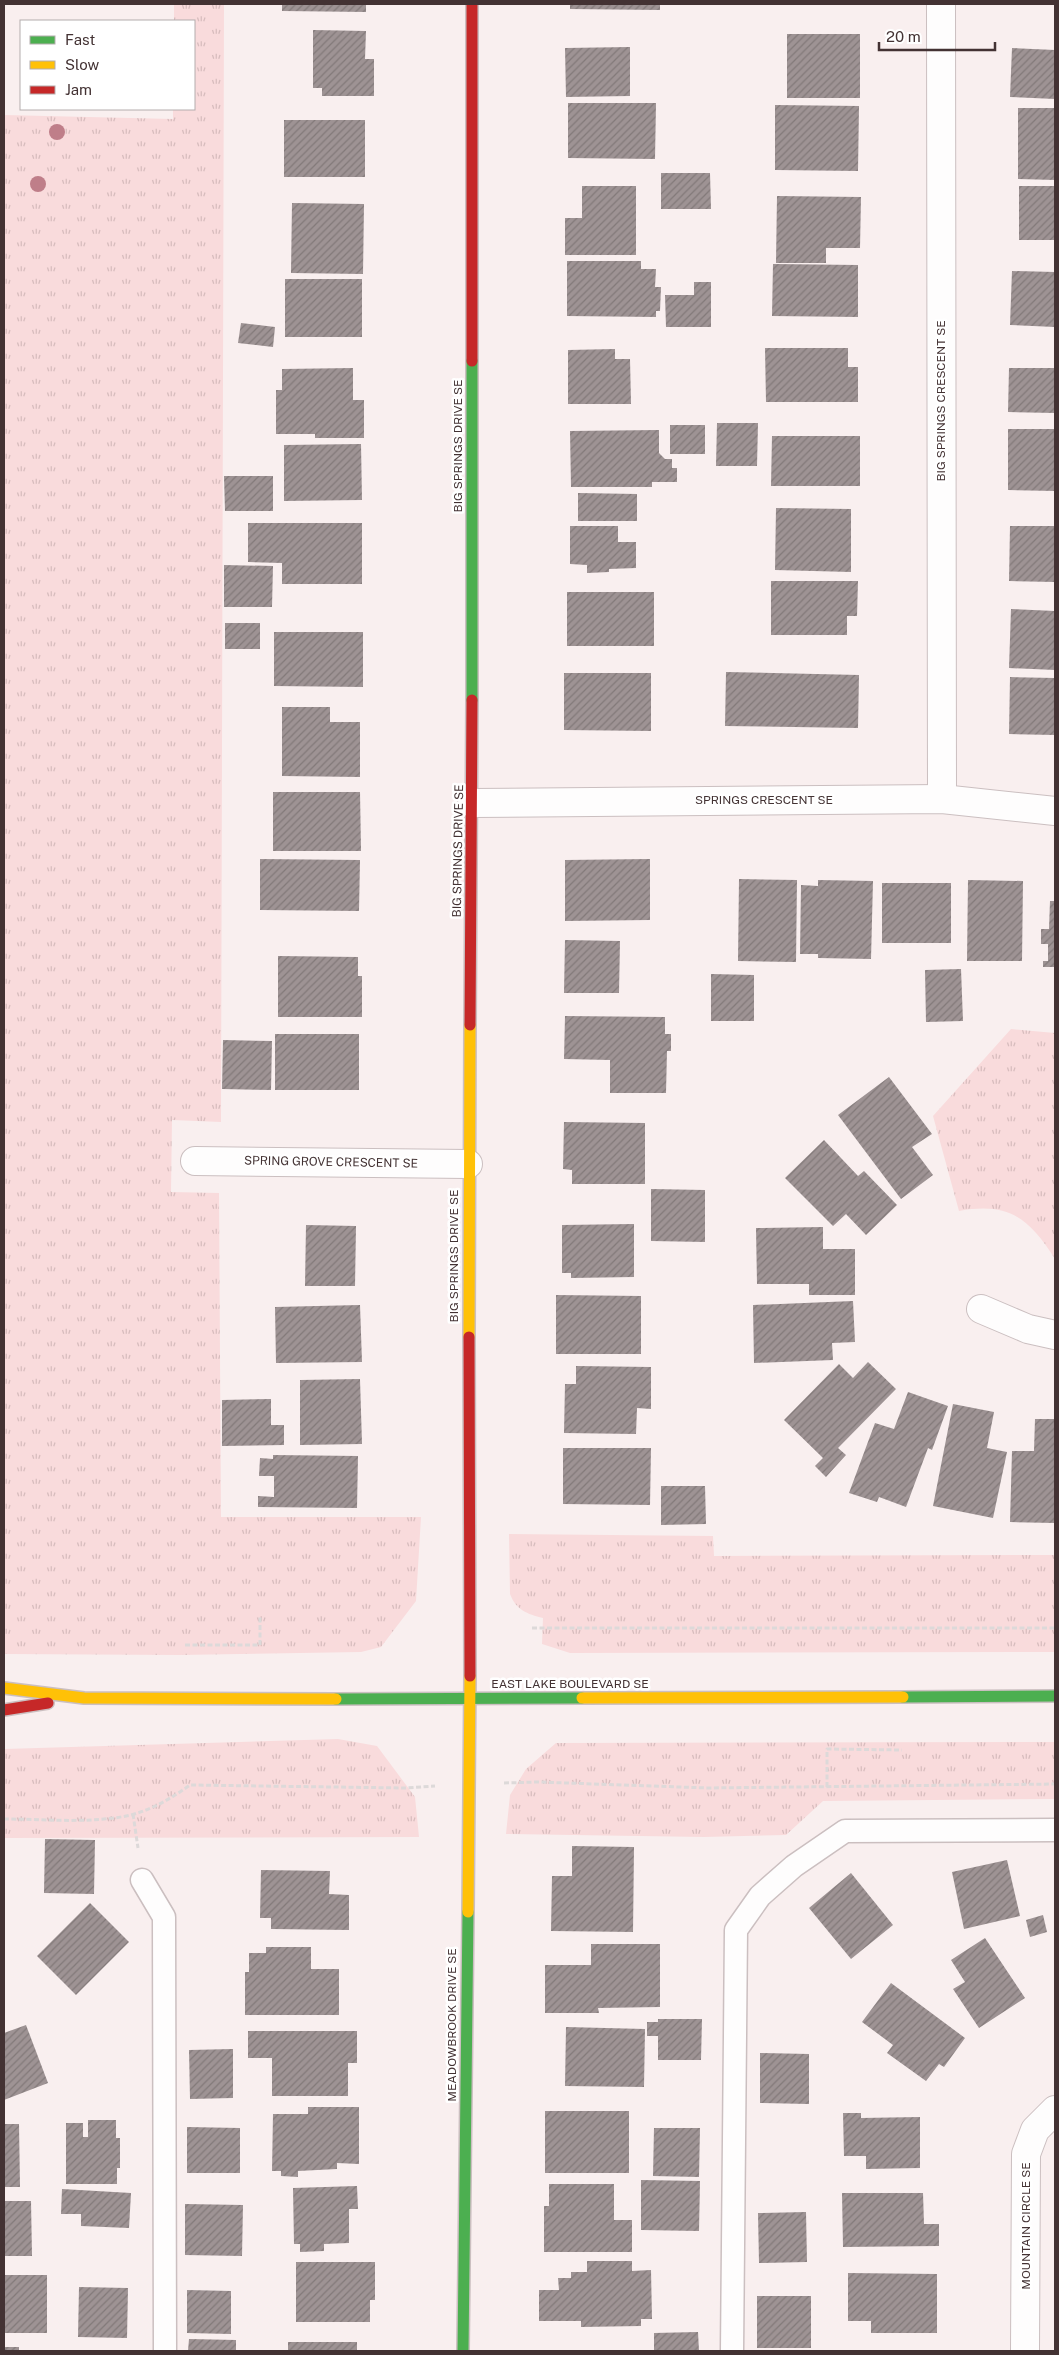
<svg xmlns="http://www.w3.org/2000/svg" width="1059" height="2355" font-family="'Public Sans',sans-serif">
	<defs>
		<pattern id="park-tufts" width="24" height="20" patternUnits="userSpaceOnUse" patternTransform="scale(1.25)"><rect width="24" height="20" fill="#f9dbdc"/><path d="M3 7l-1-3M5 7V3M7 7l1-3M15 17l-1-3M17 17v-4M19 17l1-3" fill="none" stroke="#d7bcbd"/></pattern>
		<pattern id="building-hatch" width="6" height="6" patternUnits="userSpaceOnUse" patternTransform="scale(1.25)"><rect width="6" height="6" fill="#9e9394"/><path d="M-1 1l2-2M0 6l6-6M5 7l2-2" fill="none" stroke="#827979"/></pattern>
	</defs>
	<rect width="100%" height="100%" fill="#f9efef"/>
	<g fill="url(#park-tufts)">
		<polygon points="174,4 224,4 221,1122 172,1120 171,1192 219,1193 221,1517 421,1517 416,1601 381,1647 361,1652 179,1655 4,1654 4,115 173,119 173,109 194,109 194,21 174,21"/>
		<path d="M1011,1029L1055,1033V1259C1029,1218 1009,1202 959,1211L933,1116Z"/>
		<path d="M509,1534L713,1536L714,1556L1055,1555V1652L570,1653L542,1644L543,1618C527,1614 516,1610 510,1594Z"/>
		<polygon points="338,1739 377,1746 415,1797 419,1837 4,1838 4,1749"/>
		<polygon points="1055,1742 1055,1799 823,1801 786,1835 704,1837 506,1834 510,1795 526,1769 556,1743"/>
	</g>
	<g fill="url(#building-hatch)">
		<polygon points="282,4 366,4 366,12 282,11"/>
		<polygon points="570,4 660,4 660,10 570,9"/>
		<polygon points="313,30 366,31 365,59 374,59 374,96 322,96 322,88 313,88"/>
		<rect x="787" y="34" width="73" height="64"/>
		<polygon points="630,47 630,96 566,97 565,48"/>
		<polygon points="1012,48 1055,50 1055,99 1010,97"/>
		<polygon points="568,103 656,103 655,159 568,158"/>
		<polygon points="775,105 859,106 858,171 775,170"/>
		<polygon points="1018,108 1055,108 1055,180 1018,179"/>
		<rect x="284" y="120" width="81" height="57"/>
		<polygon points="661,173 710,173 711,209 661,209"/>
		<polygon points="582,186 636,186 636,255 565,255 565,218 582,218"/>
		<rect x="1019" y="186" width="36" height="54"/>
		<polygon points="777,196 861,197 860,248 826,248 826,263 776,263"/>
		<polygon points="292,203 364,204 363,274 291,273"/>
		<polygon points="567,261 641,261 641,269 656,269 655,287 661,287 660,311 656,311 656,317 567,316"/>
		<polygon points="773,264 858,265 858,317 772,316"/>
		<polygon points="1012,271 1055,272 1055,327 1010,325"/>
		<rect x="285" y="279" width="77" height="58"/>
		<polygon points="694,282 711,282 711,327 666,327 665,295 694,295"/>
		<polygon points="241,323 275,327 273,347 238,343"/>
		<polygon points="765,348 848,348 848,367 858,367 858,402 766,402"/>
		<polygon points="615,349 615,359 630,359 631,404 568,404 568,350"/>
		<polygon points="353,368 353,400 364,400 364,438 315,438 315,434 276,434 276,390 282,390 282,369"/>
		<polygon points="1009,368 1055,368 1055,413 1008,412"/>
		<polygon points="717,423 758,423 757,466 716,466"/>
		<rect x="670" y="425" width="35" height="29"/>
		<polygon points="1008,429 1055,429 1055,491 1008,490"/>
		<polygon points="659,430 659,453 665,459 672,459 672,468 677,468 677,482 652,482 652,487 571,487 570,431"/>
		<polygon points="772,436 860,436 860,486 771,486"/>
		<polygon points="361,444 362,500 284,501 284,445"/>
		<polygon points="224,476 273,476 273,511 225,511"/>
		<polygon points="578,493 637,494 637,521 578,521"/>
		<polygon points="776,508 851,509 851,572 775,570"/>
		<polygon points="248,523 362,523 362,584 282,584 282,563 248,562"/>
		<polygon points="570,526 618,526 618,542 636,542 636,568 609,569 609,572 587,573 587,565 570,564"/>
		<polygon points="1010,526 1055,526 1055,582 1009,581"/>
		<polygon points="224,565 273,566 272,607 224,607"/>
		<polygon points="771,581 858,581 857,616 847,616 847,635 771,635"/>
		<rect x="567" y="592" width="87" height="54"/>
		<polygon points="1011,609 1055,611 1055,670 1009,668"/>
		<rect x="225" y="623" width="35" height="26"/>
		<polygon points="274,632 363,632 363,687 274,686"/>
		<polygon points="726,672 859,675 858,728 725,726"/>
		<polygon points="564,673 651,673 651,731 564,730"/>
		<polygon points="1010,677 1055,678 1055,735 1009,734"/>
		<polygon points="282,707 330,707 330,722 360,722 360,777 282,776"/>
		<polygon points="273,792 360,792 361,851 273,851"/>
		<polygon points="260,859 360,860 359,911 260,910"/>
		<polygon points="650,859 650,920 565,921 565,860"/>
		<polygon points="739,879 797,880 796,962 738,961"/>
		<polygon points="818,880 873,881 871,959 818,958 818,954 800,954 801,885 818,886"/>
		<polygon points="968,880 1023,881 1022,961 967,961"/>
		<rect x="882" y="883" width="69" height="60"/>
		<polygon points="1050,901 1055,901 1055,967 1043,967 1043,961 1048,961 1048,944 1041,944 1041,929 1049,929"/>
		<polygon points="565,940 620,941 619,993 564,993"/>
		<polygon points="278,956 358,957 358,976 362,976 362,1017 278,1017"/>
		<polygon points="961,969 963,1021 926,1022 925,970"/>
		<polygon points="711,974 754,975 754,1021 711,1021"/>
		<polygon points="565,1016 665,1017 665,1034 671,1034 671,1051 667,1051 666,1093 610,1093 610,1060 564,1059"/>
		<rect x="275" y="1034" width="84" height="56"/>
		<polygon points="223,1040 272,1041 271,1090 222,1089"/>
		<polygon points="889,1077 932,1134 912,1147 933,1175 901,1199 838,1115"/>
		<polygon points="564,1122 645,1123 645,1184 572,1184 572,1170 563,1169"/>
		<polygon points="824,1140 858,1176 864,1171 897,1205 866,1235 846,1214 833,1226 785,1178"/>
		<polygon points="651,1189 705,1190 705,1242 651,1241"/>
		<polygon points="634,1224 634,1277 571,1278 571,1273 562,1273 562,1225"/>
		<polygon points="306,1225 356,1226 355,1286 305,1286"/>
		<polygon points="823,1227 823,1249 855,1249 855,1295 809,1295 809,1284 757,1284 756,1228"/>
		<polygon points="556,1295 641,1296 641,1354 556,1354"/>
		<polygon points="853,1301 855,1342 832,1343 833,1360 754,1363 753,1305"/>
		<polygon points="360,1305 362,1362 276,1363 275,1307"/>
		<polygon points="868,1362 896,1389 838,1448 846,1455 826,1477 815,1466 823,1458 784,1420 839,1364 853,1378"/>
		<polygon points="576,1366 651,1367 651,1409 637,1408 636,1434 564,1433 565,1384 576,1384"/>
		<polygon points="360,1379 362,1444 300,1445 300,1380"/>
		<polygon points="908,1392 948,1406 932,1450 928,1448 906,1507 879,1497 877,1502 849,1493 875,1423 894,1429"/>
		<polygon points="271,1399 271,1425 284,1425 284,1445 222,1446 222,1400"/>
		<polygon points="953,1404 994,1412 987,1448 1007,1452 993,1518 933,1506"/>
		<polygon points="1035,1419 1055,1419 1055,1523 1010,1522 1012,1451 1034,1451"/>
		<polygon points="563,1448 651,1448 650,1505 563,1504"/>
		<polygon points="273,1455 358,1456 357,1508 258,1507 258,1496 274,1497 274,1476 259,1476 260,1458 273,1459"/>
		<polygon points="661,1486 705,1486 706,1524 661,1525"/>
		<polygon points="45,1839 95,1840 94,1894 44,1893"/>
		<polygon points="572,1846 634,1847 633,1932 551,1931 552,1876 572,1876"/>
		<polygon points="1007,1860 1020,1916 964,1929 952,1872"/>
		<polygon points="261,1870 330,1871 329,1894 349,1895 349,1930 271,1929 271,1918 260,1918"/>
		<polygon points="851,1873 893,1925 851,1959 809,1908"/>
		<polygon points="90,1903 129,1942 76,1995 37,1956"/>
		<polygon points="1043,1915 1047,1932 1030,1937 1026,1920"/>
		<polygon points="985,1938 1025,1998 979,2028 953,1989 965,1982 951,1960"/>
		<polygon points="591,1944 660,1944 660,2007 598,2008 599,2013 545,2013 545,1965 591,1965"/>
		<polygon points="266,1947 311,1947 311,1969 339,1969 339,2015 245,2015 245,1972 249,1972 249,1953 266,1953"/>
		<polygon points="891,1983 965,2038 944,2067 939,2064 926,2081 887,2053 893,2045 862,2022"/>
		<polygon points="658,2019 702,2019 701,2060 658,2060 658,2036 647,2036 647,2022 658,2022"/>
		<polygon points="26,2025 48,2083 4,2100 4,2033"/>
		<polygon points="566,2027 645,2029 644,2087 565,2086"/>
		<polygon points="248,2031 357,2031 357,2063 348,2063 348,2096 272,2096 272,2058 248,2058"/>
		<polygon points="233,2049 233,2098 190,2099 189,2050"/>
		<polygon points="760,2053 809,2054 809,2104 760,2103"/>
		<polygon points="308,2107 359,2107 359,2164 337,2163 337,2169 298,2171 298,2177 281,2176 281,2171 272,2171 273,2114 308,2114"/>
		<rect x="545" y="2111" width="84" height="62"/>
		<polygon points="843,2113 861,2113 861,2118 920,2117 920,2168 866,2169 866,2156 844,2156"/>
		<polygon points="88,2120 116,2120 116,2138 120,2138 120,2168 117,2168 117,2184 66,2184 66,2123 83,2123 83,2137 88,2137"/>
		<polygon points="4,2124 19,2124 20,2187 4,2187"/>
		<polygon points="187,2127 240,2128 240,2173 187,2173"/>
		<polygon points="654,2128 700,2128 699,2177 653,2176"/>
		<polygon points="641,2180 700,2181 699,2231 641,2230"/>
		<polygon points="549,2184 614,2184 614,2220 632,2220 632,2252 544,2252 544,2206 549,2206"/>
		<polygon points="357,2186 358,2209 349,2209 349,2243 324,2244 324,2251 300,2252 300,2244 294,2244 293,2188"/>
		<polygon points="62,2189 131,2193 129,2228 81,2226 81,2214 61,2214"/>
		<polygon points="842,2193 923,2193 924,2224 939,2224 939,2246 843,2247"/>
		<polygon points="4,2201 31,2201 32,2256 4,2256"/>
		<polygon points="185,2204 243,2205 242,2256 185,2255"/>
		<polygon points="806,2212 807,2262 759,2263 758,2213"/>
		<polygon points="587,2261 632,2261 632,2271 651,2270 652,2319 641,2319 641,2326 581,2327 581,2321 539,2321 539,2290 559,2290 558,2278 571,2278 571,2272 587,2272"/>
		<polygon points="296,2262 375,2262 375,2300 370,2300 370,2322 296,2322"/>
		<polygon points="848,2273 937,2274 937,2333 871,2333 871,2321 848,2321"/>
		<rect x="4" y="2275" width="43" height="58"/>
		<polygon points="79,2287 128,2288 127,2338 78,2337"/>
		<polygon points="187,2290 231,2291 231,2334 187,2333"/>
		<rect x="757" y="2296" width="54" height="52"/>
		<polygon points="698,2332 699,2351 654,2351 654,2333"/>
		<polygon points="189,2339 236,2340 236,2351 188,2351"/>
		<rect x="288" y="2342" width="69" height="9"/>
		<rect x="4" y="2347" width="15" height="4"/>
	</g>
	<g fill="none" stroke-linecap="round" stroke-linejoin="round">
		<g stroke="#cbbfc0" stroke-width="25">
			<g id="lane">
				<polyline points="142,1880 164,1917 165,2351"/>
				<polyline points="732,2351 736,1930 760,1896 794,1866 845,1831 1055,1830"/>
			</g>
		</g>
		<g stroke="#cbbfc0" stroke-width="30">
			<g id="street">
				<polyline points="941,4 942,799"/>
				<polyline points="472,803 942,799 1055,811"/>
				<polyline points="195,1161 468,1164"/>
				<polyline points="981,1309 1028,1329 1055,1335"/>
				<polyline points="1025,2351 1026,2154 1035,2130 1055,2110"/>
			</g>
		</g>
		<g stroke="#cbbfc0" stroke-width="14">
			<g id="fast">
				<polyline points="472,361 472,700"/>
				<polyline points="903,1697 1055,1696"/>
				<polyline points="336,1699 582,1698"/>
				<polyline points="463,2351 468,1912"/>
			</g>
		</g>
		<g stroke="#cbbfc0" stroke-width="14">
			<g id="slow">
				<polyline points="469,1337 470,1025"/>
				<polyline points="4,1688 84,1698 336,1699"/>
				<polyline points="582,1698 903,1697"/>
				<polyline points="468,1912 470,1676"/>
			</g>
		</g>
		<g stroke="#cbbfc0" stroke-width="14">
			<g id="jam">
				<polyline points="472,4 472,361"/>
				<polyline points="470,1025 472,700"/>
				<polyline points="469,1337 470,1676"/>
				<polyline points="4,1710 48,1703"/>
			</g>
		</g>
		<g stroke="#ddd9d9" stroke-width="3" stroke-dasharray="5 2.5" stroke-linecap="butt">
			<polyline points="532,1628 1055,1628"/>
			<polyline points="185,1645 260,1645 260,1615"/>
			<polyline points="504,1783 538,1782 708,1788 1055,1784"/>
			<polyline points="827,1787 827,1749 902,1750"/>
			<polyline points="133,1814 138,1848"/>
			<path d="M4,1819C45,1819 91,1824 131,1815C153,1809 172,1798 190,1785L405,1788L435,1786"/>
		</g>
		<use href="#lane" stroke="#fefdfd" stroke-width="22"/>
		<use href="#street" stroke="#fefdfd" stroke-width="28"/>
		<use href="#fast" stroke="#4caf50" stroke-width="11"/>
		<use href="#slow" stroke="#ffc107" stroke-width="11"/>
		<use href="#jam" stroke="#c62828" stroke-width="11"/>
	</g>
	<g fill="#bf7e89">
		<circle cx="57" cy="132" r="8"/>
		<circle cx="38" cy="184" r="8"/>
	</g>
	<g text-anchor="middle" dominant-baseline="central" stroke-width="5" stroke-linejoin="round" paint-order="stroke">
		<g font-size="12" fill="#433233" stroke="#fff">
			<text transform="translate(941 401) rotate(-90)">BIG SPRINGS CRESCENT SE</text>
			<text transform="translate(458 446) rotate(-90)">BIG SPRINGS DRIVE SE</text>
			<text x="764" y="800">SPRINGS CRESCENT SE</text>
			<text transform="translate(458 851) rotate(-89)">BIG SPRINGS DRIVE SE</text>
			<text transform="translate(331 1162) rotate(1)">SPRING GROVE CRESCENT SE</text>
			<text transform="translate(454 1256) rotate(-90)">BIG SPRINGS DRIVE SE</text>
			<text x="570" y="1684">EAST LAKE BOULEVARD SE</text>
			<text transform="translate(452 2025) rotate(-90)">MEADOWBROOK DRIVE SE</text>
			<text transform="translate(1026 2226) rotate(-90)">MOUNTAIN CIRCLE SE</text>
		</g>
	</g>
	<rect width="1059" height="2355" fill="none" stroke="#433233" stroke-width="10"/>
	<rect x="20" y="20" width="175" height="90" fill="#ffffff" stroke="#b4adad"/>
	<rect x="30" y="36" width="25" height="8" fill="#4caf50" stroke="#b4adad"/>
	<text x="65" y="45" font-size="15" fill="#433233">Fast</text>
	<rect x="30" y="61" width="25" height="8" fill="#ffc107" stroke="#b4adad"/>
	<text x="65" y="70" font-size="15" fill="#433233">Slow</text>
	<rect x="30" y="86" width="25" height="8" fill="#c62828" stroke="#b4adad"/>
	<text x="65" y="95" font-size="15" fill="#433233">Jam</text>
	<path d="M879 42v8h116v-8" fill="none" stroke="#433233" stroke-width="2.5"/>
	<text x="886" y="42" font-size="15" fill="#433233" stroke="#ffffff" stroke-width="4" paint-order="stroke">20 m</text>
</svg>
